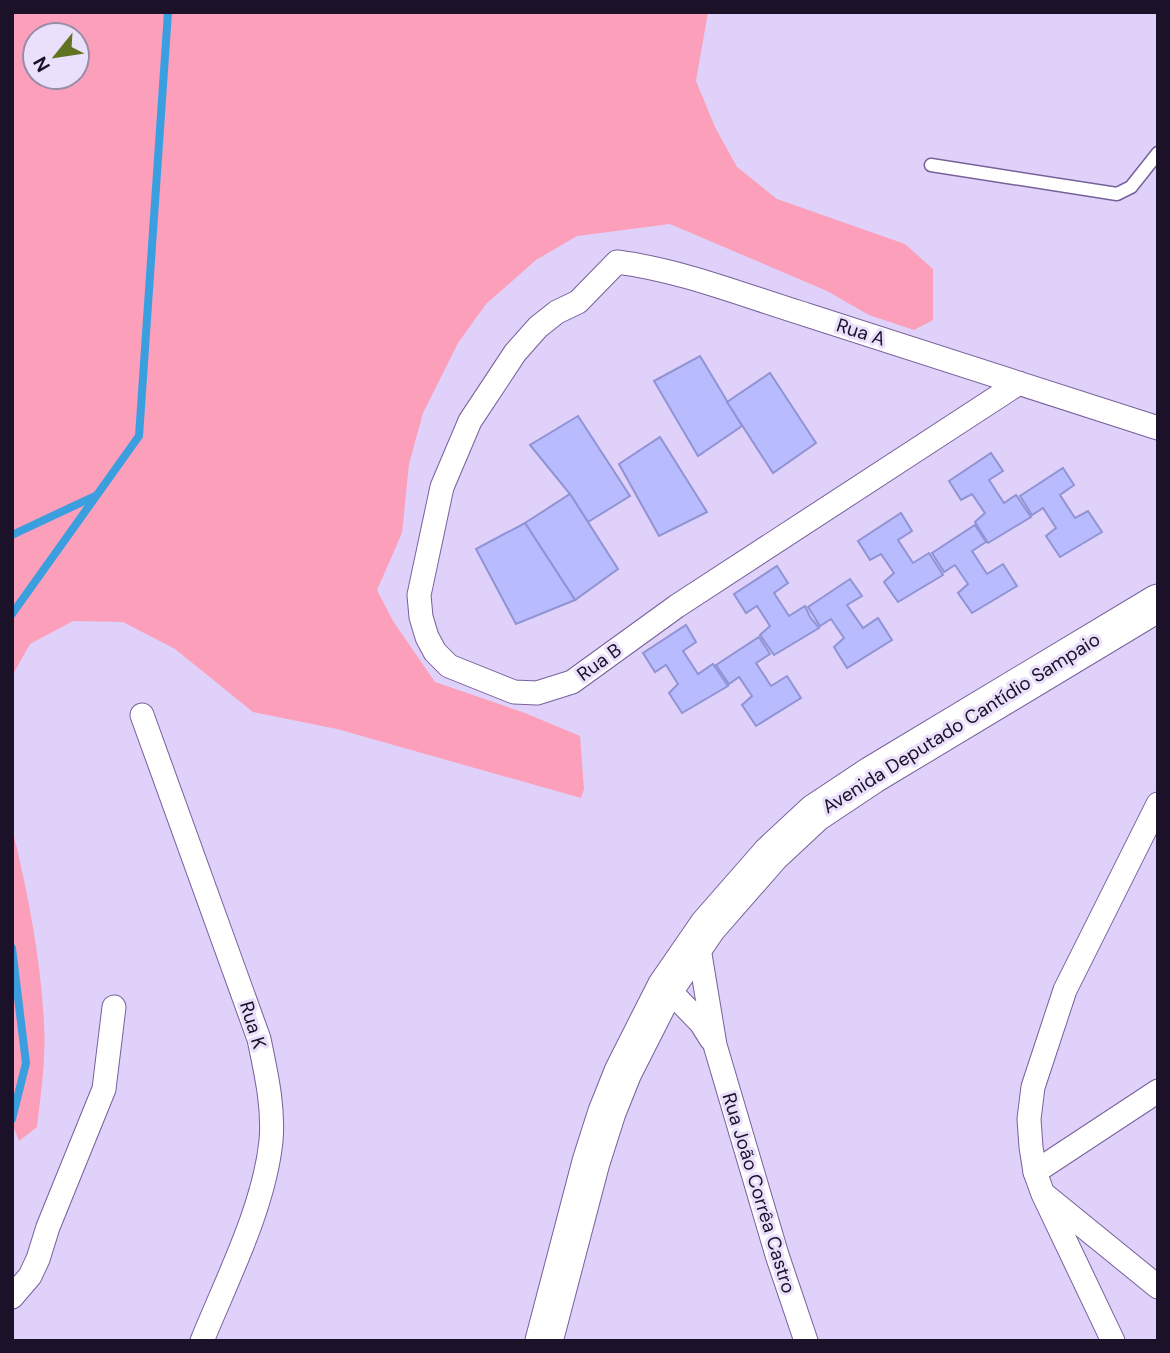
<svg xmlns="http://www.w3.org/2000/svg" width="1170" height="1353" font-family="'DM Sans',sans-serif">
	<rect width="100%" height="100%" fill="#dfd1f9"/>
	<g fill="#fc9fba" fill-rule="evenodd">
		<path d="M12,12H708L696,81L715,127L737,167L777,199L905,244L933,269V320L914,330L869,315L827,291L670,224L577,236L536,260L486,304L458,343L423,413L409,464L402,533L377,590L393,621L435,682L525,713L580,736L584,789L581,798L337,729L253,712L175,649L123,622L73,621L30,644L12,676ZM35,35H77V77H35Z"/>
		<path d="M12,828C28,893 41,959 44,1025C46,1059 41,1093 37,1127L19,1141L12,1123Z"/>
	</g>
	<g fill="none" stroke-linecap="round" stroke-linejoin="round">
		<g stroke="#3b9fdf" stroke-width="8">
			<polyline points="12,535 95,496"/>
			<polyline points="12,614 139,436 168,12"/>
			<polyline points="12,948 26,1063 12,1119"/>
		</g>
	</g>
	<g fill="#b8bcff" stroke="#9093d4" stroke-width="2">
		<polygon points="700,356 742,426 698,456 654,381"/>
		<polygon points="770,373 816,443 773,473 727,402"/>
		<polygon points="578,416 630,496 588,522 570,494 530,445"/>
		<polygon points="660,437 707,512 659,536 619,464"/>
		<polygon points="991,453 1003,471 989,480 1004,503 1016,495 1031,517 988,543 975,522 985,513 972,494 961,500 949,481"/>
		<polygon points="1063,468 1074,485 1060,495 1075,518 1088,511 1102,532 1060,557 1046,536 1056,528 1043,508 1032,515 1020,496"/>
		<polygon points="570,494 618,569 575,600 525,523"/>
		<polygon points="901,513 912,531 898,540 913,563 929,553 943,575 898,602 884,582 894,573 881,554 870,560 858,541"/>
		<polygon points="525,523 575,600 516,624 476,549"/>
		<polygon points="975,525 986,542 972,551 987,574 1003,564 1017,586 972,613 958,593 968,584 955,565 944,572 932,553"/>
		<polygon points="777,566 788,583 774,593 789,616 805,606 810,617 819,628 774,655 760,635 770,626 757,606 746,613 734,594"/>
		<polygon points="850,579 862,596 847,605 863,628 878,618 892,640 847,668 834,647 844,638 831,619 820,626 808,607"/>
		<polygon points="686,625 696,642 683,651 698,674 713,664 728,686 682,713 669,693 678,684 666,665 655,672 643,653"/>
		<polygon points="759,637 770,654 756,663 771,686 787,676 801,698 756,726 742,705 752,696 739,677 729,684 716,665"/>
	</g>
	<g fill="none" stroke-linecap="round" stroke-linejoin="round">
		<g stroke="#77609b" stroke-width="15">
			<polyline id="service" points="931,165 1117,194 1131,187 1158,153"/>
		</g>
		<g stroke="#77609b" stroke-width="25">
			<g id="minor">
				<path d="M1019,383L677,606L572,682L537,693L514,692L449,666L435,652L427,637L421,617L419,595L442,487L470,421L515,353L538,327L557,312L578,302L617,262C681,270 745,296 807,315C924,352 1041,390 1158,428"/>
				<path d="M142,715L259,1039C266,1073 274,1107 271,1141C264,1208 227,1279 202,1341"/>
				<polyline points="698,942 715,1045 777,1255 806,1341"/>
				<polyline points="666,987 701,1023 711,1039"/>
				<polyline points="1035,1172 1158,1091"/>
				<polyline points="1046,1196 1158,1287"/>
				<polyline points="12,1297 30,1276 38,1259 48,1227 104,1089 114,1007"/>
				<polyline points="1113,1341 1043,1194 1035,1172 1031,1147 1029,1119 1033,1087 1065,990 1158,804"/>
			</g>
		</g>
		<g stroke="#77609b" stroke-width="39">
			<polyline id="primary" points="544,1341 591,1162 607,1112 623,1072 666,987 708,926 771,854 815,813 872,775 1158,603"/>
		</g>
		<use href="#service" stroke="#fff" stroke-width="12"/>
		<use href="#minor" stroke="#fff" stroke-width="23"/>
		<use href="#primary" stroke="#fff" stroke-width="37"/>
	</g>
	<g text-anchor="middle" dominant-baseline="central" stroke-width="6" stroke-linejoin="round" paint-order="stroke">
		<g font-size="19" fill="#1b1129" stroke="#eae0fc">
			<text transform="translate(861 332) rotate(18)">Rua A</text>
			<text transform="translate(599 662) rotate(-36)">Rua B</text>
			<text transform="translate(961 723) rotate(-32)">Avenida Deputado Cantídio Sampaio</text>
			<text transform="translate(253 1025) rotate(73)">Rua K</text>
			<text transform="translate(759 1193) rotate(73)">Rua João Corrêa Castro</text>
		</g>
	</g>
	<rect width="1170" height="1353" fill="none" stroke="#1b1129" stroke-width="28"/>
	<g transform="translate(56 56) rotate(240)"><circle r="33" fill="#eae0fc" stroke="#978da8" stroke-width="2"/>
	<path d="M0-5L12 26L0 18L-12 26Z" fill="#607321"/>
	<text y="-10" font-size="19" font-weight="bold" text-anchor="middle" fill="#1b1129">N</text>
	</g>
</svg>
